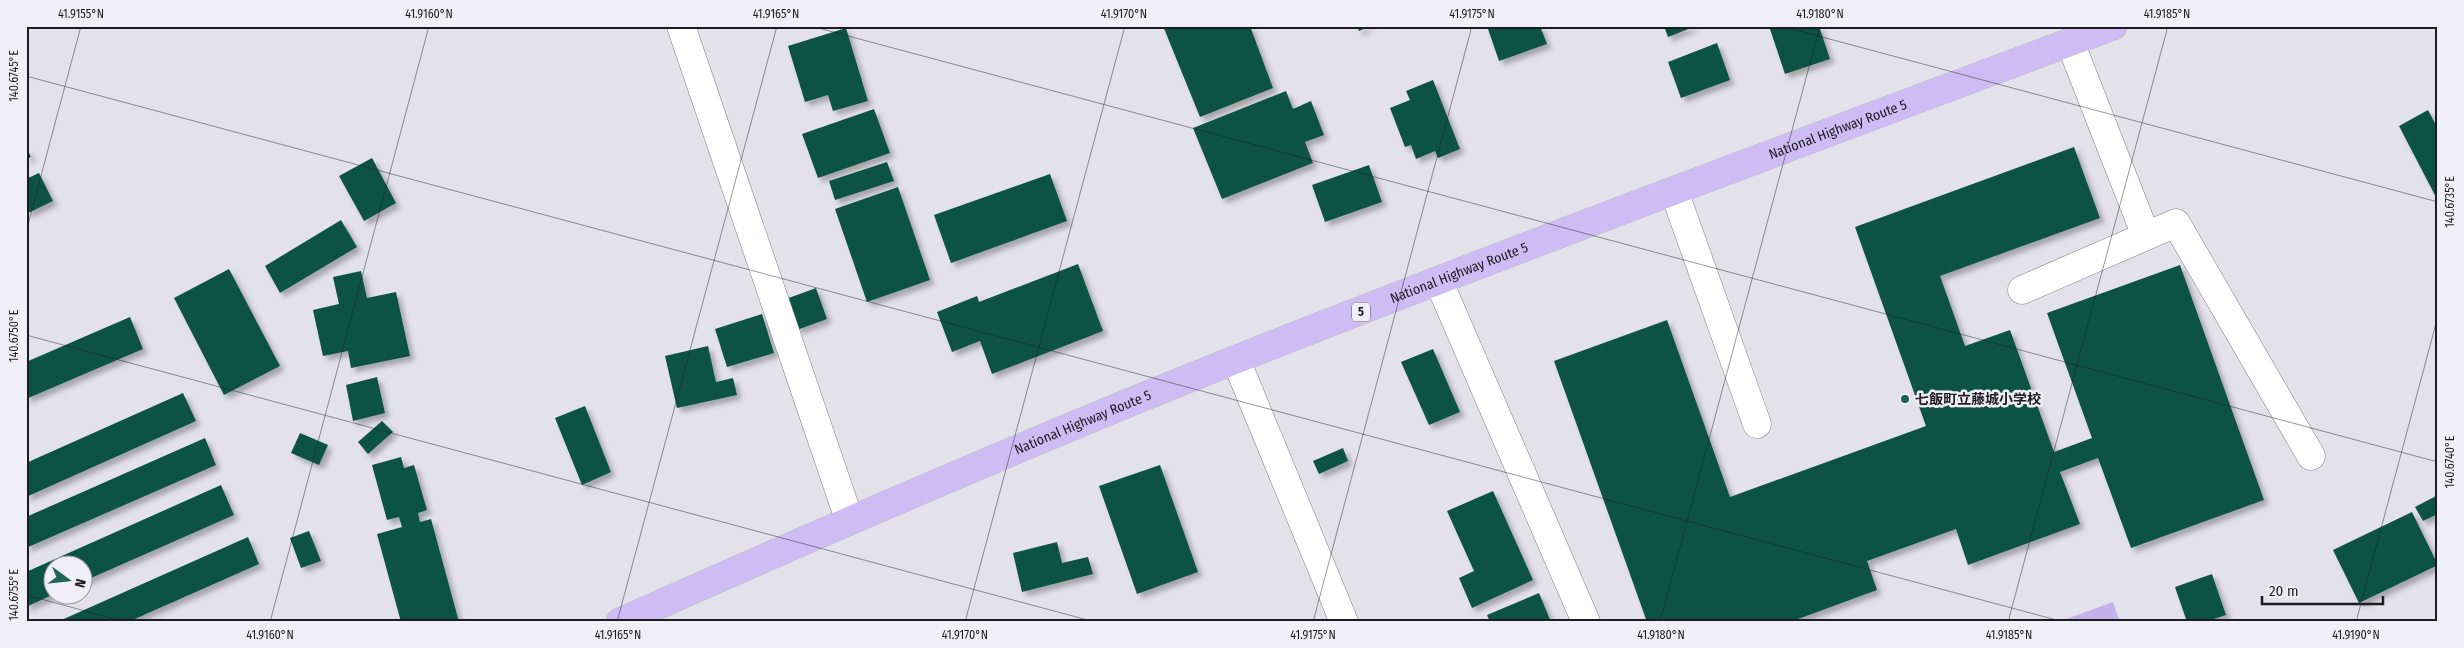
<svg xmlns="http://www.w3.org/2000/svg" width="2464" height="648" font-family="'Fira Sans Condensed','Noto Sans JP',sans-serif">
	<defs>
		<filter id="shadow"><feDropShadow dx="4.5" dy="4.5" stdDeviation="2.5" flood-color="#0004"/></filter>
	</defs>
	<rect width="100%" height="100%" fill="#e3e1ea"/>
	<polygon fill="#c4b2eb" points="2113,602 2120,622 2058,622"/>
	<g fill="#0e5345" filter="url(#shadow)">
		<polygon points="1163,26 1250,26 1273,88 1200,117"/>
		<polygon points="1357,26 1370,26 1359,31"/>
		<polygon points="1487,26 1540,26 1547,44 1499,61"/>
		<polygon points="1664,26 1696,26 1668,37"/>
		<polygon points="1769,26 1819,26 1830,59 1785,74"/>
		<polygon points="846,28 868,101 833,111 828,95 805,102 788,46"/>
		<polygon points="1717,43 1730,80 1681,98 1668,62"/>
		<polygon points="1433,80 1460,149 1438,158 1435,151 1416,159 1411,145 1405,147 1390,108 1410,100 1406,91"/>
		<polygon points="1286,91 1293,109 1311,101 1324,135 1305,142 1313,163 1222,199 1193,128"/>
		<polygon points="874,109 890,153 818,178 802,134"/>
		<polygon points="2428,110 2438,129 2438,201 2399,126"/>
		<polygon points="26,147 31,157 26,159"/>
		<polygon points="2074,147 2100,218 1940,276 1965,346 2010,330 2054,452 2092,438 2047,313 2180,265 2264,500 2131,548 2098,458 2060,472 2080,524 1968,565 1956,529 1867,561 1877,590 1790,622 1647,622 1554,361 1667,320 1730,497 1926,426 1855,227"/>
		<polygon points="372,158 396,203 364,221 339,176"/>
		<polygon points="887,162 894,181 835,200 829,181"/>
		<polygon points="1369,165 1382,202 1325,222 1312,185"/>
		<polygon points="39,173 53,201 26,214 26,179"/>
		<polygon points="1050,174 1067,221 951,263 934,215"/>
		<polygon points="898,187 930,280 867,302 835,209"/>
		<polygon points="341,220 357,247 280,293 265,266"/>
		<polygon points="1078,264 1103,331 992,374 980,341 952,352 937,312 977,296 979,302"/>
		<polygon points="229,269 280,366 224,395 174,298"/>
		<polygon points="361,271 367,298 396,292 410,356 351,368 348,351 323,356 313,310 339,304 333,277"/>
		<polygon points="816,288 827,319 797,330 786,299"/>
		<polygon points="762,314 774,353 727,367 715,329"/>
		<polygon points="130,317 143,349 26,399 26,362"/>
		<polygon points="708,346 716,382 733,378 737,395 677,408 665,356"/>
		<polygon points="1433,349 1460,412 1429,425 1401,362"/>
		<polygon points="377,377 385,413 353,421 346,385"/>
		<polygon points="183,393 196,421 26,497 26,463"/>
		<polygon points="585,406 611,472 582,485 555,418"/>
		<polygon points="382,421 393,432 368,454 358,442"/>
		<polygon points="300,433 328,445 319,465 291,453"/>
		<polygon points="205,438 216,465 26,548 26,517"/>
		<polygon points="1343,448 1348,461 1319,474 1313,461"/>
		<polygon points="401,457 404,468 414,465 427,510 418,513 420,522 431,519 459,622 401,622 377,534 402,527 399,517 387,520 372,465"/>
		<polygon points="1160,465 1198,572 1137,594 1099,486"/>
		<polygon points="221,485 234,515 82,582 82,566 52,566 52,595 26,607 26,572"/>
		<polygon points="1493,491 1533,580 1472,608 1459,578 1474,571 1447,511"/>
		<polygon points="2438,495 2438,514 2423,521 2415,507"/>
		<polygon points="2412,512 2438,565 2359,603 2333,550"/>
		<polygon points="309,531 321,561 301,568 290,538"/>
		<polygon points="248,537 259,564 128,622 57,622"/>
		<polygon points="1057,542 1062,563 1088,557 1093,574 1022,592 1013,553"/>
		<polygon points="2212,574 2226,615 2205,622 2187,622 2175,587"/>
		<polygon points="1539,593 1551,622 1490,622 1487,615"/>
	</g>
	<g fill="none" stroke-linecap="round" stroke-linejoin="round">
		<g stroke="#817e87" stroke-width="29">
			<g id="minor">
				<polyline points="681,26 849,519"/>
				<polyline points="2070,42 2146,236"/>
				<polyline points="1674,191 1757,424"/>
				<polyline points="1439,282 1586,622"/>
				<polyline points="2022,290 2176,223 2311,456"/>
				<polyline points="1236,360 1344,622"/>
			</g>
		</g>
		<g stroke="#bfbfc0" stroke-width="29">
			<g id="highway">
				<path id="s1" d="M620,622C824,531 1029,442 1237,359C1527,244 1820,136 2113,26"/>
			</g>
		</g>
		<use href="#minor" stroke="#fff" stroke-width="28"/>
		<use href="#highway" stroke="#cebcf5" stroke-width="28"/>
	</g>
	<path fill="none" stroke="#1c1b1e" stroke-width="1" stroke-opacity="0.45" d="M811,26L2438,462M1781,26L2438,202M26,76L2064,622M26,232L81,26M26,335L1095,622M26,595L126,622M270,622L429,26M617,622L777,26M965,622L1125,26M1313,622L1472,26M1660,622L1820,26M2008,622L2168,26M2356,622L2438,316"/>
	<circle fill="#1f6354" stroke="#f0eef7" stroke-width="2" cx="1905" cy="399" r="5"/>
	<g text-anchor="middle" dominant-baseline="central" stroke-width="5" stroke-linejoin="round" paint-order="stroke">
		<rect fill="#f0eef7" stroke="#5c5a5f" stroke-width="1" x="1352" y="302.5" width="18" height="19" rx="4"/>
		<g font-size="12" font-weight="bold" fill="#1c1b1e">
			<text x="1361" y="312">5</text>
		</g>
		<g font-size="14" fill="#1c1b1e" stroke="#f0eef7">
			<text stroke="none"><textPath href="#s1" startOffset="1314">National Highway Route 5</textPath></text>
			<text stroke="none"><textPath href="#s1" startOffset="909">National Highway Route 5</textPath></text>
			<text stroke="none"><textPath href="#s1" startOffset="504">National Highway Route 5</textPath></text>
		</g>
		<g font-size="14" font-weight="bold" fill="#1c1b1e" stroke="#f0eef7" text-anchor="start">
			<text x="1915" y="399">七飯町立藤城小学校</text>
		</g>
	</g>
	<rect width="2464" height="648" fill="none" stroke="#f0eef7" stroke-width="55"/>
	<g transform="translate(68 580) rotate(105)"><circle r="24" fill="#f0eef7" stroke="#9b9aa0"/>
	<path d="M0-4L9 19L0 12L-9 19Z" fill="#1f6354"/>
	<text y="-8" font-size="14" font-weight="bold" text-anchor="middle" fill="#1c1b1e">N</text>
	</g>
	<path d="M2262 596v8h121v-8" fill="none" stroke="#1c1b1e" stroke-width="2.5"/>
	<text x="2269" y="596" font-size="15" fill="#1c1b1e" stroke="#f0eef7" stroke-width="4" paint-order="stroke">20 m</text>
	<rect x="28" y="28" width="2408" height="592" fill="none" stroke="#1c1b1e" stroke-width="2"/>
	<g font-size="12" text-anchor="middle" fill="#1c1b1e">
		<text x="81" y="18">41.9155°N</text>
		<text x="429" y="18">41.9160°N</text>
		<text x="776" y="18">41.9165°N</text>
		<text x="1124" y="18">41.9170°N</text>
		<text x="1472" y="18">41.9175°N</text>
		<text x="1820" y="18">41.9180°N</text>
		<text x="2167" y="18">41.9185°N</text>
		<text transform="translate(14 76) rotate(-90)" y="4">140.6745°E</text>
		<text transform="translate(2450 202) rotate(-90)" y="4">140.6735°E</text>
		<text transform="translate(14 336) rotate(-90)" y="4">140.6750°E</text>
		<text transform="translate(2450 462) rotate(-90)" y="4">140.6740°E</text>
		<text transform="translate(14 595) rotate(-90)" y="4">140.6755°E</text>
		<text x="270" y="639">41.9160°N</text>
		<text x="618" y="639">41.9165°N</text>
		<text x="965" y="639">41.9170°N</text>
		<text x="1313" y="639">41.9175°N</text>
		<text x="1661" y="639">41.9180°N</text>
		<text x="2009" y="639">41.9185°N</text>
		<text x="2356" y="639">41.9190°N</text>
	</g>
</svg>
